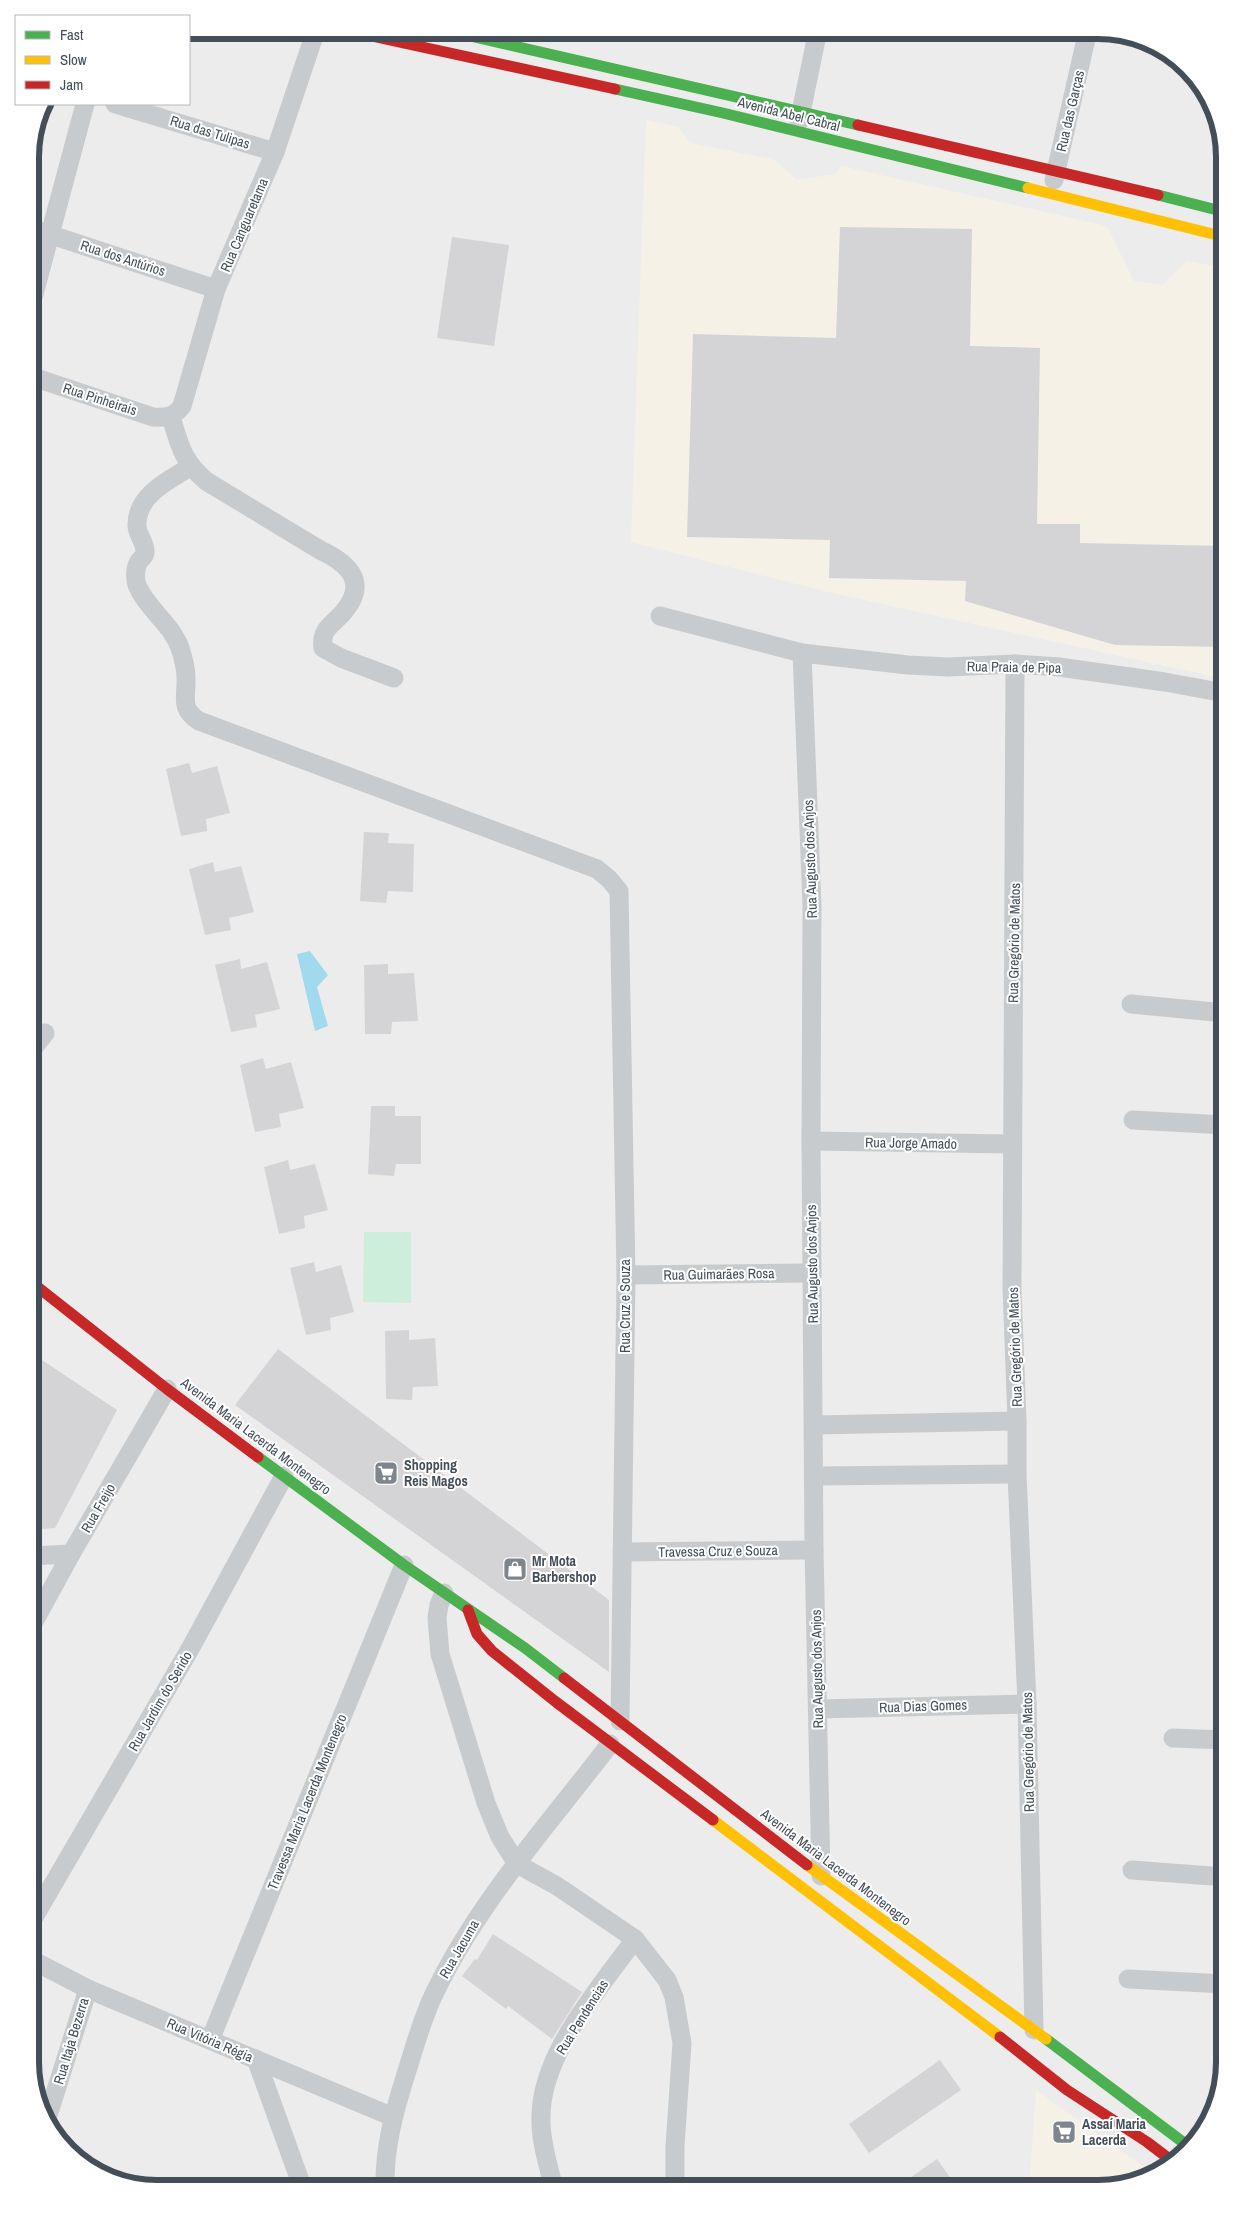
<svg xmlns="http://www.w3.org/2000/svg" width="1255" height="2219" font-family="'Archivo Narrow',sans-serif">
	<rect width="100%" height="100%" fill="#edecec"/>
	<g fill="#f5f1e6">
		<polygon points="646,120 679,127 690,143 775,160 797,180 835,174 841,166 1107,226 1134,281 1162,285 1187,261 1225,268 1225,679 828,592 631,542"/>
		<polygon points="1036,2090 1155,2175 1156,2175 1098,2189 1029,2189"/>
	</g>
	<polygon fill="#ceeedc" points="364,1232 411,1232 411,1303 363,1302"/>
	<polygon fill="#a1daee" points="310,951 328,975 317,987 328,1026 315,1031 297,954"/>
	<g fill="#d4d4d7">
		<polygon points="840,227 972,229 970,346 1040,348 1037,524 1080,524 1080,543 1225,546 1225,647 1115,645 965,601 966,581 829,578 830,540 687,537 693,334 836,338"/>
		<polygon points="452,237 509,245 494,346 437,338"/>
		<polygon points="189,763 192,773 217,766 230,813 206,819 207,831 181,836 166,769"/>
		<polygon points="364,832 389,833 388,843 414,844 413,892 388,891 386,903 360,901"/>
		<polygon points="213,862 215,872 241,866 254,912 229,918 231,930 205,935 189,869"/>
		<polygon points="240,959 241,969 267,962 280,1009 255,1015 257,1027 231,1032 215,965"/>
		<polygon points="388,964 388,974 414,973 418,1021 392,1022 391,1034 365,1034 364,965"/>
		<polygon points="263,1058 266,1069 291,1062 304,1108 279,1114 281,1127 255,1132 240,1065"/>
		<polygon points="371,1106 395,1106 395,1116 421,1116 421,1164 396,1164 394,1176 368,1174"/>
		<polygon points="288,1160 290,1170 315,1164 328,1210 304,1216 305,1228 279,1234 264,1167"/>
		<polygon points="314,1262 316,1272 341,1265 354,1312 330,1318 331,1330 306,1335 290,1268"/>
		<polygon points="409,1330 409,1340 435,1338 438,1386 413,1387 412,1400 386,1399 385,1331"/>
		<polygon points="278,1349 609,1600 609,1672 235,1405"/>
		<polygon points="30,1352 117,1410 55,1528 30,1530"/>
		<polygon points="493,1934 582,1992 552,2039 508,2006 506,2009 462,1976 475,1959 477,1960"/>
		<polygon points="940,2060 961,2090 869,2153 849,2124"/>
		<polygon points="937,2159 958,2189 894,2189"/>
	</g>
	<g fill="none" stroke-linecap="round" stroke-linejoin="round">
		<g stroke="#c8cbcd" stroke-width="19">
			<polyline points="115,104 275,152"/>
			<polyline points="799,122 818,30"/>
			<polyline points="1054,180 1088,30"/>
			<polyline points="30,228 216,289"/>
			<polyline points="30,309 85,104"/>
			<path d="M30,376L153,417C166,418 174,417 182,406L216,289L275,152L316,30"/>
			<path d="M171,417C180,446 182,460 206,481L320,550C346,562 368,580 346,609C335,624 320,627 323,648L341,658L394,678"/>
			<path d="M190,467C168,481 136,495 137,526C137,534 145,542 145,551C146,557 140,558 138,563C135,569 135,580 137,585C146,608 171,623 180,648C183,657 186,668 186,678C187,697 179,708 199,721L597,869L609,879L619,891L626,1275L620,1721"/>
			<polyline points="660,616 802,653 908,665 948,667 1015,664 1059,667 1165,682 1219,692 1225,696"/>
			<polyline points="802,653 812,906 811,1141 814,1550 821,1876"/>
			<polyline points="1015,664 1012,1289 1017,1421 1017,1474 1027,1704 1034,2030"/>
			<polyline points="1131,1004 1225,1013"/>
			<polyline points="30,1052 45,1033"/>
			<polyline points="1133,1120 1225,1125"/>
			<polyline points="811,1141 1012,1144"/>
			<polyline points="626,1275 812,1273"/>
			<polyline points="814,1425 1017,1421"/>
			<polyline points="814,1476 1017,1474"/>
			<polyline points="622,1552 814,1550"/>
			<polyline points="30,1556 71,1554"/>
			<polyline points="444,1593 439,1605 437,1618 440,1654 486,1803 500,1837 517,1864 557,1886 635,1939 667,1980 674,1997 682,2043 675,2146 675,2189"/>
			<polyline points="30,1629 71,1554 167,1389"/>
			<polyline points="818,1709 1027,1704"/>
			<polyline points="1173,1738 1225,1740"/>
			<polyline points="1132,1870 1225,1877"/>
			<polyline points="30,1924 190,1649 284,1476"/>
			<polyline points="30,1959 88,1989 393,2117"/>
			<polyline points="1128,1979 1225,1984"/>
			<polyline points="210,2040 404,1565"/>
			<polyline points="256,2059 303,2189"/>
			<polyline points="46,2122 88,1989"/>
			<path d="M385,2189C384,2148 394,2112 406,2074C415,2046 422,2018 435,1992C479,1901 549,1824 610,1744"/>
			<path d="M554,2189C549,2167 541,2144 541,2122C538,2057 599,1989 635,1939"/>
		</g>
		<g stroke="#4caf50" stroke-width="11">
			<polyline points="444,30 858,125"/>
			<polyline points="615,89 723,113 1028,188"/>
			<polyline points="1158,195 1225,212"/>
			<polyline points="258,1457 404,1565 525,1648 564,1678"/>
			<polyline points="1046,2039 1188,2146"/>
		</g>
		<g stroke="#ffc107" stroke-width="11">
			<polyline points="1028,188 1225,237"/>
			<polyline points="713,1820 1000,2037"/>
			<polyline points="807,1865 1046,2039"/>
		</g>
		<g stroke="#c62828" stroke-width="11">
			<polyline points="344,30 615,89"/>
			<polyline points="858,125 1158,195"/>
			<polyline points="30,1281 167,1389 258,1457"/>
			<polyline points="468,1610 477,1634 492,1651 556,1702 713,1820"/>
			<polyline points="564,1678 807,1865"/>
			<polyline points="1000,2037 1067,2090 1147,2142 1172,2161"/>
		</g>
	</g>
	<defs>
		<g id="supermarket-square" transform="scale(1.25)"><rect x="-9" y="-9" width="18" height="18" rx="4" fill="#7e858c" stroke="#fff"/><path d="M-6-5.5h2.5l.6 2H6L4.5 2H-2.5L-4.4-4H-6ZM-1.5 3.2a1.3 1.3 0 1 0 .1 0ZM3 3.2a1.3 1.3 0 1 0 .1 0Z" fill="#fff"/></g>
		<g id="shop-square" transform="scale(1.25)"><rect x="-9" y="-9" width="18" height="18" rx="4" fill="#7e858c" stroke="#fff"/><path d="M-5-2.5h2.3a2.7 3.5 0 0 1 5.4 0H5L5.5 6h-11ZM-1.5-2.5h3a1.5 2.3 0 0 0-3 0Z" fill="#fff"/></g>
	</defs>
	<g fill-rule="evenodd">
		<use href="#supermarket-square" x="386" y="1473"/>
		<use href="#shop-square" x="515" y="1569"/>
		<use href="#supermarket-square" x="1064" y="2132"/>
	</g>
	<g text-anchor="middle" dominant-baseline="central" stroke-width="4" stroke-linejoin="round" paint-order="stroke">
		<g font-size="14" fill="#434e59" stroke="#fff">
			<text transform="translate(1070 111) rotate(-77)">Rua das Garças</text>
			<text transform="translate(789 114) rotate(14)">Avenida Abel Cabral</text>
			<text transform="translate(210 132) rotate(17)">Rua das Tulipas</text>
			<text transform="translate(244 225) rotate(-67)">Rua Canguaretama</text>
			<text transform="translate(123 258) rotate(18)">Rua dos Antúrios</text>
			<text transform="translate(100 399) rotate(18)">Rua Pinheirais</text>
			<text transform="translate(1014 667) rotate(1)">Rua Praia de Pipa</text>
			<text transform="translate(810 859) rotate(-92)">Rua Augusto dos Anjos</text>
			<text transform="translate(1014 943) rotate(-89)">Rua Gregório de Matos</text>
			<text transform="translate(911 1143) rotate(1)">Rua Jorge Amado</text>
			<text transform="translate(812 1264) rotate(-91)">Rua Augusto dos Anjos</text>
			<text transform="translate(719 1274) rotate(-1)">Rua Guimarães Rosa</text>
			<text transform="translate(625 1306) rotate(-90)">Rua Cruz e Souza</text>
			<text transform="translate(1015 1347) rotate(-92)">Rua Gregório de Matos</text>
			<text transform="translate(256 1436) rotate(37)">Avenida Maria Lacerda Montenegro</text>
			<text transform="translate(98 1508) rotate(-60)">Rua Freijo</text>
			<text transform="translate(718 1551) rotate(-1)">Travessa Cruz e Souza</text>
			<text transform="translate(817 1669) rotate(-91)">Rua Augusto dos Anjos</text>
			<text transform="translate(160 1701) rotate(-60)">Rua Jardim do Serido</text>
			<text transform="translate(923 1706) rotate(-2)">Rua Dias Gomes</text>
			<text transform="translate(1028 1752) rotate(-91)">Rua Gregório de Matos</text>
			<text transform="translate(307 1802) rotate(-68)">Travessa Maria Lacerda Montenegro</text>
			<text transform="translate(836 1867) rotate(37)">Avenida Maria Lacerda Montenegro</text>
			<text transform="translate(459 1949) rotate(-60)">Rua Jacuma</text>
			<text transform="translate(582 2017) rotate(-58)">Rua Pendencias</text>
			<text transform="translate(210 2040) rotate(23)">Rua Vitória Régia</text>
			<text transform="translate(71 2041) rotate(-73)">Rua Itaja Bezerra</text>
		</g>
		<g font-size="14" font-weight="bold" fill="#434e59" stroke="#fff" text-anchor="start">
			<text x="404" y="1465">Shopping<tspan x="404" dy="16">Reis Magos</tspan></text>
			<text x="532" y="1561">Mr Mota<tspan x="532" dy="16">Barbershop</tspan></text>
			<text x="1082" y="2124">Assaí Maria<tspan x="1082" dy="16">Lacerda</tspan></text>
		</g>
	</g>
	<path d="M0 0H1255V2219H0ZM157 39H1098A118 118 0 0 1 1216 157V2062A118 118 0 0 1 1098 2180H157A118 118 0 0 1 39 2062V157A118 118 0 0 1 157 39Z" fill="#fff" fill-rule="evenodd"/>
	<path fill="none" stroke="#434e59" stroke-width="6" d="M157 39H1098A118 118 0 0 1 1216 157V2062A118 118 0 0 1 1098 2180H157A118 118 0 0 1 39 2062V157A118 118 0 0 1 157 39Z"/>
	<rect x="15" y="15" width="175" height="90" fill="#ffffff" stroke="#b4b8bd"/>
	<rect x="25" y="31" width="25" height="8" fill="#4caf50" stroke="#b4b8bd"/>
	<text x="60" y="40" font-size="15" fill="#434e59">Fast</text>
	<rect x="25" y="56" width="25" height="8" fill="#ffc107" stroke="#b4b8bd"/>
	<text x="60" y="65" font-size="15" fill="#434e59">Slow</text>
	<rect x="25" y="81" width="25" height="8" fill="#c62828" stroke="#b4b8bd"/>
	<text x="60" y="90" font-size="15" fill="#434e59">Jam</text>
</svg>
